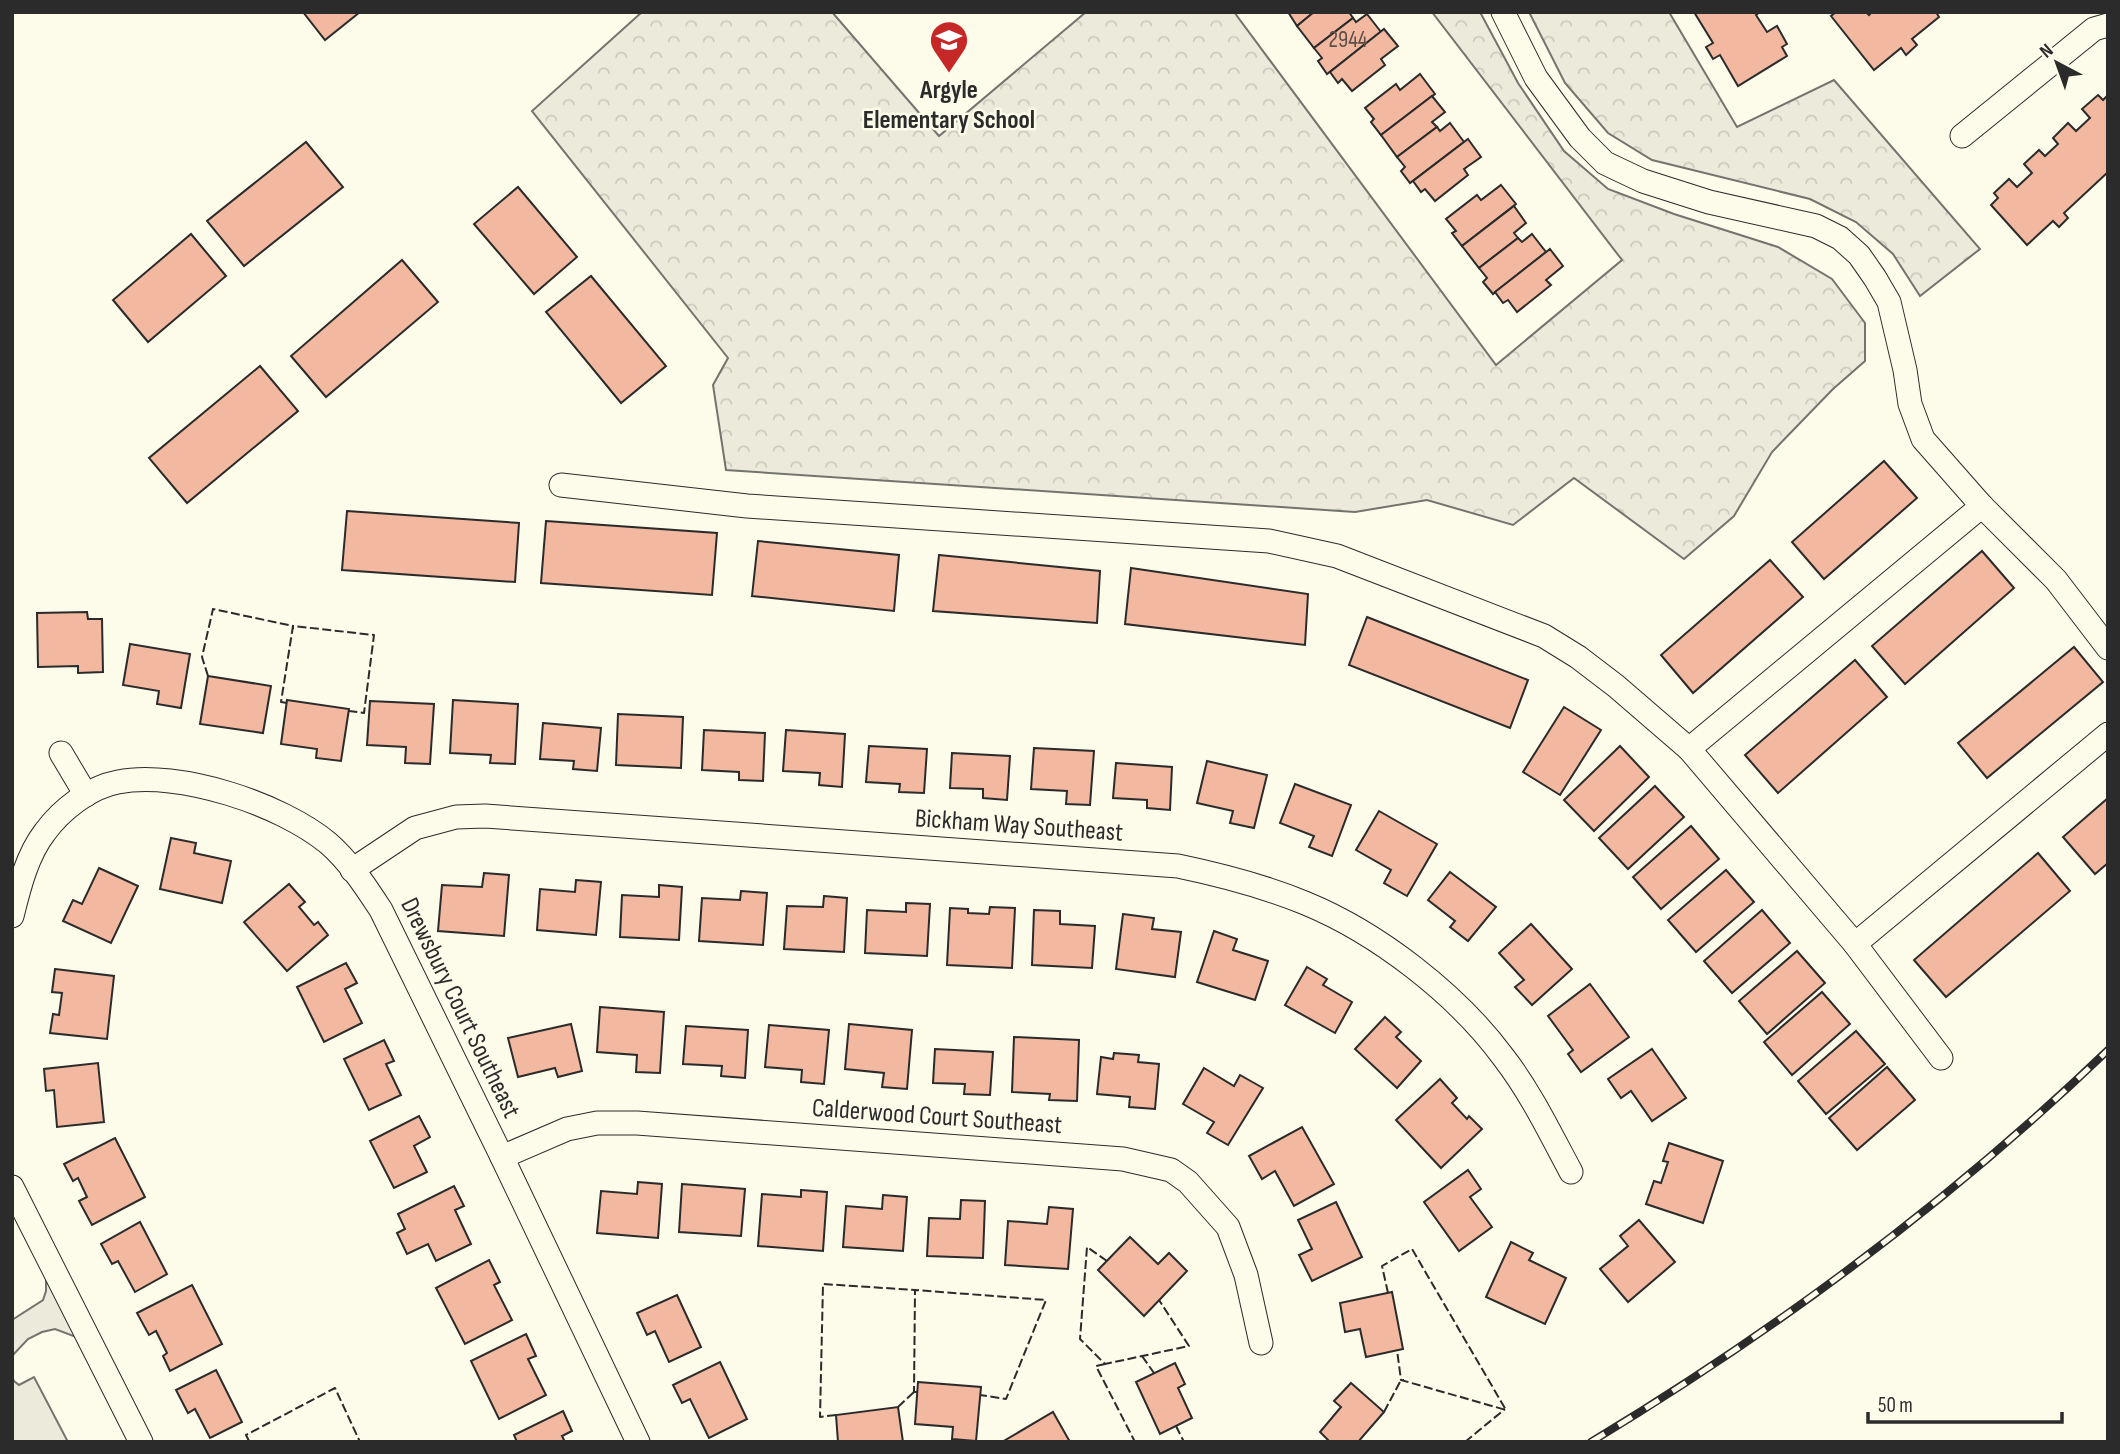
<svg xmlns="http://www.w3.org/2000/svg" width="2120" height="1454" font-family="'Sofia Sans Condensed',sans-serif">
	<defs>
		<pattern id="forest-crowns" width="20" height="18" patternUnits="userSpaceOnUse" patternTransform="scale(1.75)"><rect width="20" height="18" fill="#ecebdb"/><path d="M2 6a3 3 0 1 1 6 0M12 15a3 3 0 1 1 6 0" fill="none" stroke="#cbcabc"/></pattern>
	</defs>
	<rect width="100%" height="100%" fill="#fdfbea"/>
	<g fill="url(#forest-crowns)" stroke="#74746e" stroke-width="2">
		<polygon points="642,12 832,12 939,136 1086,12 1234,12 1496,365 1622,260 1432,12 1480,12 1518,83 1564,151 1608,189 1674,214 1778,247 1832,279 1865,323 1865,361 1833,389 1772,452 1734,516 1684,559 1574,478 1513,525 1427,500 1355,512 726,470 713,385 728,358 532,111"/>
		<polygon points="1529,12 1669,12 1737,127 1834,80 1980,249 1920,296 1893,254 1856,222 1810,199 1652,160 1608,133 1565,83"/>
	</g>
	<g fill="#eceadb" stroke="#74746e" stroke-width="2">
		<polygon points="46,1277 76,1337 55,1329 42,1332 28,1339 12,1356 12,1320 43,1300 46,1291"/>
		<polygon points="12,1377 14,1381 19,1385 34,1377 68,1442 12,1442"/>
	</g>
	<g fill="#f2b8a0" stroke="#2b2b2b" stroke-width="2">
		<polygon points="303,12 360,12 325,40"/>
		<polygon points="1288,12 1314,12 1297,26"/>
		<polygon points="1314,12 1349,12 1353,18 1314,48 1297,26"/>
		<polygon points="1694,12 1760,12 1756,15 1767,32 1777,26 1787,44 1782,47 1787,56 1738,86 1720,55 1713,59 1706,47 1713,43"/>
		<polygon points="1836,12 1866,12 1869,15 1872,12 1936,12 1939,17 1912,39 1917,45 1906,55 1901,48 1874,70 1831,16"/>
		<polygon points="1367,14 1381,32 1327,74 1318,61 1322,58 1314,48 1353,18 1356,22"/>
		<polygon points="1384,29 1398,46 1381,59 1385,65 1352,91 1342,79 1338,83 1330,72"/>
		<polygon points="1420,74 1435,94 1381,135 1371,122 1374,119 1365,108 1396,84 1400,90"/>
		<polygon points="2098,95 2103,100 2108,95 2108,172 2064,213 2068,218 2059,227 2053,221 2027,245 1991,205 1998,198 1994,193 2009,179 2017,187 2032,173 2024,164 2039,150 2045,156 2058,144 2053,138 2068,123 2076,131 2090,118 2082,109"/>
		<polygon points="1432,96 1445,112 1432,122 1437,127 1397,157 1381,135"/>
		<polygon points="1450,123 1464,142 1410,183 1401,171 1405,167 1397,157 1437,127 1440,131"/>
		<polygon points="1468,139 1481,157 1464,169 1468,175 1435,201 1425,189 1421,192 1413,181"/>
		<polygon points="306,142 343,187 244,266 207,221"/>
		<polygon points="1501,185 1516,204 1462,246 1452,233 1456,231 1446,219 1477,195 1481,200"/>
		<polygon points="518,187 577,257 534,294 474,224"/>
		<polygon points="1514,206 1526,223 1514,233 1518,238 1479,268 1462,246"/>
		<polygon points="191,234 226,276 148,342 113,300"/>
		<polygon points="1532,234 1546,252 1493,294 1483,282 1487,278 1479,268 1518,238 1522,242"/>
		<polygon points="1550,249 1563,266 1546,280 1551,285 1517,312 1508,300 1503,303 1495,292"/>
		<polygon points="402,260 438,302 326,397 291,356"/>
		<polygon points="591,276 666,366 621,403 546,312"/>
		<polygon points="260,366 298,411 187,503 149,458"/>
		<polygon points="1884,461 1917,498 1824,579 1792,542"/>
		<polygon points="347,511 519,523 515,582 342,570"/>
		<polygon points="546,521 717,533 712,595 541,583"/>
		<polygon points="758,541 899,555 894,611 752,596"/>
		<polygon points="1982,551 2014,588 1905,684 1872,646"/>
		<polygon points="939,555 1100,571 1097,623 933,611"/>
		<polygon points="1770,560 1803,597 1693,693 1661,655"/>
		<polygon points="1131,568 1308,594 1305,645 1125,624"/>
		<polygon points="87,612 88,619 102,619 103,672 78,673 78,666 38,667 37,613"/>
		<polygon points="1367,617 1528,680 1510,728 1349,665"/>
		<polygon points="130,644 190,654 181,708 157,704 159,691 123,685"/>
		<polygon points="2074,647 2103,682 1987,778 1958,743"/>
		<polygon points="1855,660 1887,697 1778,793 1745,755"/>
		<polygon points="208,676 271,686 263,733 200,724"/>
		<polygon points="287,700 349,709 341,761 316,758 317,749 281,744"/>
		<polygon points="453,700 518,704 515,764 490,763 491,755 450,753"/>
		<polygon points="370,701 434,704 430,764 405,763 406,747 367,745"/>
		<polygon points="1564,707 1601,730 1560,795 1523,772"/>
		<polygon points="618,714 683,717 681,768 616,765"/>
		<polygon points="543,723 601,728 597,771 573,769 574,761 540,759"/>
		<polygon points="704,730 765,733 763,781 739,780 739,772 702,770"/>
		<polygon points="786,730 845,734 842,787 819,785 820,773 783,771"/>
		<polygon points="869,746 927,749 924,793 899,792 900,784 866,782"/>
		<polygon points="1620,746 1649,777 1594,831 1564,800"/>
		<polygon points="1034,748 1094,751 1090,805 1066,804 1067,791 1031,789"/>
		<polygon points="952,753 1010,756 1007,800 983,798 983,789 950,788"/>
		<polygon points="1207,761 1267,775 1254,828 1230,823 1233,811 1197,803"/>
		<polygon points="1116,763 1172,767 1170,810 1147,808 1147,800 1113,798"/>
		<polygon points="1295,784 1351,805 1332,856 1309,847 1314,836 1280,823"/>
		<polygon points="1655,786 1684,817 1628,869 1599,838"/>
		<polygon points="2108,798 2108,863 2095,874 2063,837"/>
		<polygon points="1379,811 1437,844 1407,896 1384,883 1391,870 1356,850"/>
		<polygon points="1691,826 1719,859 1661,909 1633,877"/>
		<polygon points="171,838 196,843 194,853 231,861 222,903 160,889"/>
		<polygon points="2038,853 2070,891 1946,997 1914,960"/>
		<polygon points="99,868 138,886 111,943 63,921 73,900 82,904"/>
		<polygon points="1726,870 1754,902 1696,952 1668,920"/>
		<polygon points="1450,872 1496,907 1468,941 1450,927 1455,921 1428,900"/>
		<polygon points="484,873 509,875 504,936 438,931 442,885 482,887"/>
		<polygon points="576,880 601,882 596,935 537,930 540,889 575,892"/>
		<polygon points="289,884 305,902 299,907 314,925 318,922 328,935 287,971 244,922"/>
		<polygon points="659,885 682,887 679,940 620,937 622,895 659,897"/>
		<polygon points="741,891 767,893 763,945 699,941 702,898 740,900"/>
		<polygon points="824,896 847,898 844,952 784,949 787,906 823,907"/>
		<polygon points="906,903 930,904 927,956 865,953 867,910 906,912"/>
		<polygon points="990,907 1015,908 1012,968 947,965 950,908 968,909 968,913 989,914"/>
		<polygon points="1034,910 1060,911 1060,924 1095,926 1092,968 1032,965"/>
		<polygon points="1762,910 1790,943 1732,993 1704,961"/>
		<polygon points="1123,914 1154,918 1152,929 1181,932 1175,977 1116,969"/>
		<polygon points="1531,924 1572,969 1532,1005 1515,987 1524,980 1499,953"/>
		<polygon points="1214,931 1237,939 1233,950 1268,961 1255,1000 1197,982"/>
		<polygon points="1797,951 1825,983 1767,1034 1739,1001"/>
		<polygon points="346,963 357,983 345,989 362,1023 324,1042 297,987"/>
		<polygon points="1307,967 1327,979 1323,985 1352,1002 1335,1033 1285,1005"/>
		<polygon points="55,969 114,976 107,1039 50,1033 53,1014 59,1015 62,993 52,992"/>
		<polygon points="1590,984 1629,1037 1581,1072 1568,1054 1573,1050 1548,1016"/>
		<polygon points="1822,992 1850,1024 1792,1075 1764,1042"/>
		<polygon points="600,1007 664,1012 660,1073 636,1072 637,1055 597,1052"/>
		<polygon points="1385,1017 1401,1032 1396,1037 1421,1061 1397,1088 1355,1049"/>
		<polygon points="571,1024 582,1071 558,1077 555,1068 518,1077 508,1038"/>
		<polygon points="849,1024 912,1030 907,1089 882,1087 884,1073 845,1069"/>
		<polygon points="769,1025 829,1030 824,1084 801,1082 802,1070 765,1067"/>
		<polygon points="686,1026 748,1030 745,1078 721,1076 722,1066 683,1064"/>
		<polygon points="1856,1031 1885,1064 1826,1114 1798,1081"/>
		<polygon points="1014,1037 1079,1040 1077,1101 1049,1100 1050,1094 1012,1092"/>
		<polygon points="384,1040 394,1061 386,1064 401,1095 369,1110 344,1059"/>
		<polygon points="935,1049 993,1052 990,1095 964,1094 965,1084 933,1083"/>
		<polygon points="1652,1049 1686,1098 1652,1121 1631,1091 1621,1098 1608,1079"/>
		<polygon points="1114,1053 1139,1055 1138,1062 1159,1064 1155,1109 1129,1107 1130,1097 1097,1094 1101,1057 1113,1059"/>
		<polygon points="98,1063 104,1122 57,1127 54,1090 46,1091 44,1069"/>
		<polygon points="1887,1067 1915,1100 1857,1150 1829,1118"/>
		<polygon points="1204,1068 1234,1086 1240,1075 1263,1088 1228,1145 1207,1133 1214,1122 1183,1104"/>
		<polygon points="1440,1079 1457,1098 1452,1103 1467,1119 1469,1116 1482,1129 1441,1168 1396,1120"/>
		<polygon points="419,1116 430,1137 414,1146 427,1172 394,1188 370,1141"/>
		<polygon points="1302,1127 1334,1184 1294,1206 1275,1171 1262,1179 1249,1156"/>
		<polygon points="115,1138 145,1197 92,1225 79,1201 87,1197 78,1178 73,1181 64,1164"/>
		<polygon points="1669,1143 1723,1161 1703,1223 1646,1204 1654,1181 1661,1183 1668,1162 1663,1161"/>
		<polygon points="1468,1170 1481,1189 1470,1197 1492,1227 1459,1251 1424,1202"/>
		<polygon points="638,1182 662,1184 658,1238 597,1233 601,1191 637,1194"/>
		<polygon points="682,1184 745,1189 741,1236 679,1232"/>
		<polygon points="454,1186 464,1206 455,1210 471,1244 436,1261 428,1244 407,1254 397,1233 405,1229 398,1214"/>
		<polygon points="801,1190 827,1192 823,1251 758,1246 762,1194 801,1197"/>
		<polygon points="883,1195 907,1197 903,1251 843,1247 846,1206 882,1209"/>
		<polygon points="961,1200 985,1201 983,1258 927,1256 929,1218 960,1219"/>
		<polygon points="1336,1202 1362,1257 1312,1281 1299,1255 1312,1249 1298,1220"/>
		<polygon points="1049,1207 1073,1209 1068,1269 1005,1265 1008,1221 1047,1224"/>
		<polygon points="1639,1220 1675,1262 1628,1302 1600,1269 1628,1246 1620,1236"/>
		<polygon points="140,1222 167,1274 135,1292 118,1261 112,1264 101,1244"/>
		<polygon points="1130,1237 1158,1264 1169,1253 1187,1271 1144,1316 1098,1270"/>
		<polygon points="1511,1242 1533,1253 1529,1260 1566,1278 1545,1324 1486,1297"/>
		<polygon points="489,1260 500,1282 494,1285 512,1320 465,1344 436,1288"/>
		<polygon points="192,1285 222,1344 170,1371 163,1356 167,1353 156,1331 149,1335 137,1313"/>
		<polygon points="1392,1292 1403,1349 1366,1357 1360,1329 1345,1332 1340,1303"/>
		<polygon points="677,1295 701,1347 669,1362 655,1331 647,1335 637,1313"/>
		<polygon points="526,1334 536,1356 528,1359 546,1395 499,1419 471,1361"/>
		<polygon points="720,1362 747,1419 709,1438 690,1399 682,1403 673,1385"/>
		<polygon points="1175,1363 1185,1384 1178,1388 1192,1418 1160,1434 1136,1382"/>
		<polygon points="216,1370 242,1422 210,1438 195,1409 188,1413 176,1390"/>
		<polygon points="918,1382 981,1387 976,1441 952,1439 953,1427 915,1424"/>
		<polygon points="1351,1383 1384,1412 1358,1442 1330,1442 1320,1432 1341,1407 1334,1401"/>
		<polygon points="898,1407 903,1442 838,1442 836,1415"/>
		<polygon points="563,1411 572,1431 562,1436 565,1442 517,1442 514,1435"/>
		<polygon points="1053,1412 1070,1442 1002,1442"/>
	</g>
	<g fill="none" stroke-linecap="round" stroke-linejoin="round">
		<g stroke="#2b2b2b" stroke-width="25">
			<g id="street">
				<polyline points="1503,12 1536,78 1580,138 1605,163 1643,181 1709,202 1816,226 1840,238 1859,255 1875,278 1889,302 1905,370 1910,404 1923,439 1982,506 2056,580 2108,648"/>
				<polyline points="1962,136 2094,29 2108,25"/>
				<polyline points="561,485 747,506 1269,541 1337,556 1544,636 1578,657 1616,686 1689,749 1855,944 2108,734"/>
				<polyline points="1689,749 1982,506"/>
				<polyline points="61,753 86,795"/>
				<path d="M352,870L415,828L456,817L485,816L1178,866C1221,875 1264,886 1305,903C1378,933 1457,994 1504,1058C1531,1093 1550,1133 1571,1172"/>
				<path d="M12,916C19,888 27,855 45,832C61,810 90,787 118,782C179,770 281,804 328,843C349,861 366,887 381,910L502,1157L638,1442"/>
				<polyline points="1855,944 1941,1058"/>
				<polyline points="502,1157 567,1129 597,1123 637,1123 1123,1159 1171,1170 1188,1182 1228,1227 1246,1275 1261,1343"/>
				<polyline points="12,1187 141,1442"/>
			</g>
		</g>
		<use href="#street" stroke="#fdfbea" stroke-width="23"/>
		<g stroke="#2b2b2b" stroke-width="8">
			<path id="rail" d="M1591,1442C1775,1331 1953,1199 2108,1050"/>
		</g>
		<use href="#rail" stroke="#fdfbea" stroke-width="5" stroke-dasharray="16" stroke-linecap="butt"/>
		<g stroke="#2b2b2b" stroke-width="2" stroke-dasharray="9 3.5" stroke-linecap="butt">
			<polyline points="208,676 202,657 213,609 293,626 293,629"/>
			<polyline points="287,703 281,702 293,626 374,635 364,713 349,711"/>
			<polyline points="1107,1261 1087,1247 1080,1339 1105,1364 1189,1346 1159,1300"/>
			<polyline points="1388,1293 1382,1266 1412,1249 1506,1410 1401,1380 1397,1350"/>
			<polyline points="1142,1356 1154,1373"/>
			<polyline points="1105,1364 1096,1366 1135,1442"/>
			<polyline points="917,1392 914,1392 915,1290 1046,1300 1006,1399 980,1395"/>
			<polyline points="898,1407 914,1392"/>
			<polyline points="1384,1412 1401,1380 1404,1380"/>
			<polyline points="836,1415 820,1417 823,1284 915,1290"/>
			<polyline points="1176,1426 1184,1442"/>
			<polyline points="249,1441 246,1435 335,1388 360,1442"/>
			<polyline points="1465,1442 1505,1409"/>
		</g>
	</g>
	<defs>
		<g id="school-pin" transform="scale(2.0125)"><path d="M0 17L-7.5 6A9.5 9.5 0 1 1 7.5 6Z" fill="#c62828" stroke="#fdfbea"/><path d="M0-5L7-2L0 1L-7-2ZM-4 1L0 2.5L4 1V4Q0 6-4 4Z" fill="#fff"/></g>
	</defs>
	<g fill-rule="evenodd">
		<use href="#school-pin" x="949" y="40"/>
	</g>
	<g text-anchor="middle" dominant-baseline="central" stroke-width="5" stroke-linejoin="round" paint-order="stroke">
		<g font-size="23" fill="#5d4e48">
			<text x="1348" y="40">2944</text>
		</g>
		<g font-size="26" font-weight="bold" fill="#2b2b2b" stroke="#fdfbea">
			<text x="949" y="90">Argyle<tspan x="949" dy="30">Elementary School</tspan></text>
		</g>
		<g font-size="26" fill="#2b2b2b" stroke="#fdfbea">
			<text transform="translate(1019 826) rotate(4)">Bickham Way Southeast</text>
			<text transform="translate(460 1008) rotate(64)">Drewsbury Court Southeast</text>
			<text transform="translate(937 1117) rotate(4)">Calderwood Court Southeast</text>
		</g>
	</g>
	<rect width="2120" height="1454" fill="none" stroke="#2b2b2b" stroke-width="28"/>
	<g transform="translate(2057 63) rotate(319)" stroke="#fdfbea" stroke-width="5" paint-order="stroke">
	<path d="M0-5L12 26L0 18L-12 26Z" fill="#2b2b2b"/>
	<text y="-10" font-size="19" font-weight="bold" text-anchor="middle" fill="#2b2b2b">N</text>
	</g>
	<path d="M1868 1412v10h194v-10" fill="none" stroke="#2b2b2b" stroke-width="3.5"/>
	<text x="1878" y="1412" font-size="21" fill="#2b2b2b" stroke="#fdfbea" stroke-width="5" paint-order="stroke">50 m</text>
</svg>
